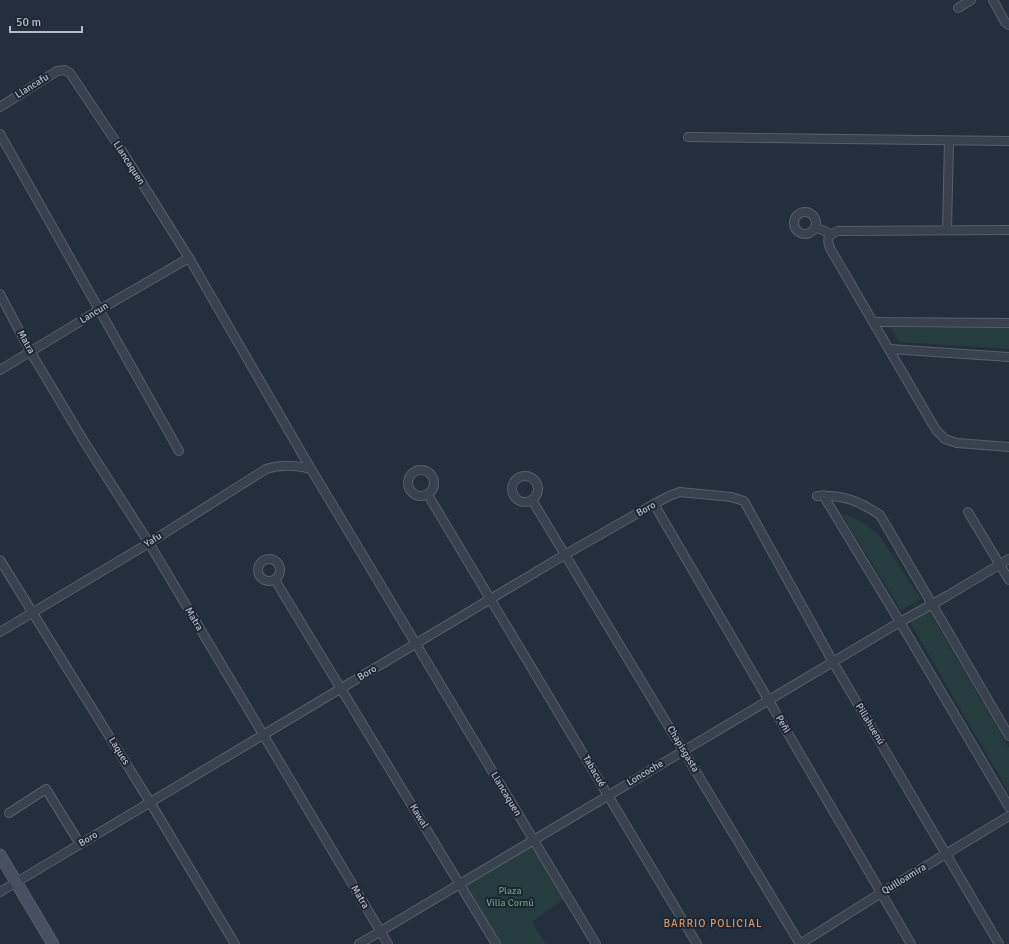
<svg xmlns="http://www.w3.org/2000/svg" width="1009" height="944" font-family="Signika,sans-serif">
	<rect width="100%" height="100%" fill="#242f3e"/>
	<g fill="#263c3f">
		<polygon points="891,328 1009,328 1009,349 899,342"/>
		<polygon points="840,512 864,523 879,535 921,599 901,610"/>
		<polygon points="929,611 1009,748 1009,793 910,622"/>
		<polygon points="532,846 565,898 532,922 546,944 500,944 464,885"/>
	</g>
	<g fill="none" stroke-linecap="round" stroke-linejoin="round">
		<g stroke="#565f6c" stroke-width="10">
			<g id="street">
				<polyline points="993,0 1005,22 1009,25"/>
				<polyline points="958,8 971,0"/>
				<polyline points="0,107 57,71 65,70 70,73 122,151 189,258 311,469 596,944"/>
				<polyline points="0,134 179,451"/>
				<polyline points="688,137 1009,141"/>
				<circle cx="805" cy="223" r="11"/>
				<polyline points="815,227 831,234"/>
				<polyline points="947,230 949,141"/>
				<path d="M1009,230L838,231C827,236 826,239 831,250L936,430L945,439L957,443L1009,447"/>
				<polyline points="0,294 30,351 85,443 149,543 388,944"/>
				<polyline points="874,322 1009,323"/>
				<polyline points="890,349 1009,357"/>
				<polyline points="0,370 99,310 189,258"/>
				<circle cx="421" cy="483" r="13"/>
				<circle cx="525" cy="489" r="13"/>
				<polyline points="428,495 697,944"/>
				<polyline points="823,495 900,622 1009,807"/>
				<path d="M817,496C842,494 859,501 880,515L1009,736"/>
				<polyline points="532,500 800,944"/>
				<polyline points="654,504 911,944"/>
				<polyline points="968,512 1009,580"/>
				<circle cx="269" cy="570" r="11"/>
				<polyline points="0,560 150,802 235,944"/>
				<polyline points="275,580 496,944"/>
				<path d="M0,632L149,543L266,469C281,464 296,465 311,469"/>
				<polyline points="9,813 46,789 80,844"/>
				<polyline points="0,892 566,554 654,504 669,496 680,492 731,497 744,501 833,662 999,944"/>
				<polyline points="359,944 900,622 947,596 1009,559"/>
				<polyline points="800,944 881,893 1009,816"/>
			</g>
		</g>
		<g stroke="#565f6c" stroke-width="13">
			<polyline id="secondary" points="0,855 53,944"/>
		</g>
		<use href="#street" stroke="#38414e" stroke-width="8"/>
		<use href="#secondary" stroke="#465061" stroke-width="11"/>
	</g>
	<g text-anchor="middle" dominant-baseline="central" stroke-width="4" stroke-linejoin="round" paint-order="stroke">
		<g font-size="10" fill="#b4bcc9" stroke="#1d2633">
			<text transform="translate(32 86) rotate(-32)">Llancafu</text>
			<text transform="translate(129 163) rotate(57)">Llancaquen</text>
			<text transform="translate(94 313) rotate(-31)">Lancun</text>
			<text transform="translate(26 342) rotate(61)">Matra</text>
			<text transform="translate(646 509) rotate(-29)">Boro</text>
			<text transform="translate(153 540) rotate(-32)">Yafu</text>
			<text transform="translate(194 619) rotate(59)">Matra</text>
			<text transform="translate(367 673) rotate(-31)">Boro</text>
			<text transform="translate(783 724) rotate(60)">Peñi</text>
			<text transform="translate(870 724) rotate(59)">Pillahuenú</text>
			<text transform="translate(683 749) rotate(59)">Chapisgasta</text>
			<text transform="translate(119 751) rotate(58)">Laques</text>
			<text transform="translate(594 771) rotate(59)">Tabacué</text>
			<text transform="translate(645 773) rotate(-31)">Loncoche</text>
			<text transform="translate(506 794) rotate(59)">Llancaquen</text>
			<text transform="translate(419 816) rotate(59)">Kawal</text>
			<text transform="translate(88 839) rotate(-31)">Boro</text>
			<text transform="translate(904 879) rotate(-31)">Quilloamira</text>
			<text transform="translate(360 897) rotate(59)">Matra</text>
		</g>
		<g font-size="10" fill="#6b9a76" stroke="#1d2633">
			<text x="510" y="891">Plaza<tspan x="510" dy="12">Villa Cornú</tspan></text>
		</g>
		<g font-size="11" letter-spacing="1" fill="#d59563" stroke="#1d2633">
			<text x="713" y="923">BARRIO POLICIAL</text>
		</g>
	</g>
	<path d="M10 26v6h72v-6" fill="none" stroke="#b4bcc9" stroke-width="2"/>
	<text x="16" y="26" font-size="12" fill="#b4bcc9" stroke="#1d2633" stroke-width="3" paint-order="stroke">50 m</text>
</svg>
